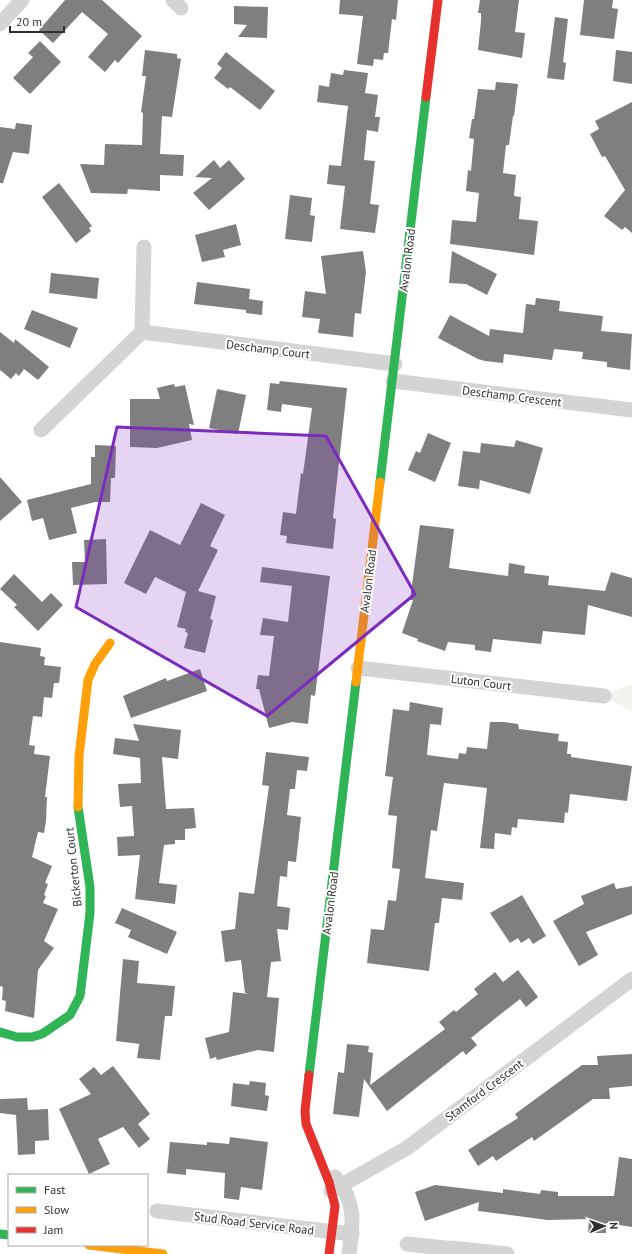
<svg xmlns="http://www.w3.org/2000/svg" width="632" height="1254" font-family="'PT Sans',sans-serif">
	<rect width="100%" height="100%" fill="#fff"/>
	<polygon fill="#f1f4ed" points="632,684 632,712 604,696 630,684"/>
	<g fill="#7f7f7f">
		<polygon points="65,0 102,0 142,36 118,63 115,60 105,72 88,57 108,34 82,12 53,43 39,30"/>
		<polygon points="340,0 398,0 396,20 392,19 388,53 384,53 383,60 374,59 373,66 357,64 363,16 339,14"/>
		<polygon points="480,0 519,0 515,32 525,33 522,58 478,50 481,21 481,13 478,13"/>
		<polygon points="584,0 613,0 612,8 618,9 614,39 580,35"/>
		<polygon points="234,6 268,7 267,38 238,37 247,25 234,24"/>
		<polygon points="555,17 568,19 563,62 566,63 564,80 547,78"/>
		<polygon points="40,41 61,62 30,94 13,78 33,57 28,53"/>
		<polygon points="145,50 177,54 177,58 181,59 172,117 162,116 160,154 184,155 183,176 160,175 160,191 128,189 127,194 91,193 80,164 104,165 105,144 142,145 143,113 141,112 146,76 142,76"/>
		<polygon points="616,50 632,52 632,84 613,81"/>
		<polygon points="226,52 275,91 260,110 230,87 228,89 214,78 222,68 217,64"/>
		<polygon points="344,70 368,73 365,93 378,95 375,117 380,117 378,132 367,130 364,160 375,161 370,204 379,205 375,233 340,229 345,186 327,184 329,165 341,166 348,106 317,102 319,85 329,87 331,73 343,75"/>
		<polygon points="496,82 518,84 514,116 513,116 509,145 506,145 503,173 516,175 514,196 521,197 519,219 538,221 534,255 450,244 452,220 476,222 479,193 466,191 468,170 471,171 474,139 469,138 472,119 474,119 478,89 495,90"/>
		<polygon points="632,102 632,233 625,227 622,230 604,216 625,190 605,156 602,157 590,134 599,129 595,121"/>
		<polygon points="16,123 32,125 29,154 13,152 3,183 0,183 0,127 15,129"/>
		<polygon points="214,160 220,168 229,160 245,179 209,210 193,193 212,178 195,177"/>
		<polygon points="59,183 92,226 89,228 91,231 76,243 42,197"/>
		<polygon points="290,195 312,198 310,215 315,216 312,242 285,239"/>
		<polygon points="236,224 241,245 223,250 225,257 202,262 195,235"/>
		<polygon points="363,251 366,272 361,314 355,313 353,337 318,333 320,319 302,317 305,291 326,294 321,256"/>
		<polygon points="452,251 497,274 487,295 466,284 449,283"/>
		<polygon points="51,273 99,278 97,299 49,293"/>
		<polygon points="197,282 250,289 249,299 263,301 262,315 246,313 246,310 194,304"/>
		<polygon points="536,298 560,301 559,311 603,316 601,331 632,334 630,370 607,367 607,362 582,359 583,352 554,349 552,360 504,354 503,363 485,361 478,359 438,338 450,315 489,336 490,329 523,333 526,304 535,305"/>
		<polygon points="32,310 78,328 70,348 24,329"/>
		<polygon points="0,332 14,343 15,339 49,367 38,380 24,369 19,376 16,373 11,379 0,370"/>
		<polygon points="280,381 347,388 333,518 336,519 333,549 286,543 287,536 280,535 283,512 296,514 301,473 303,474 312,408 282,404 281,412 267,410 270,383 279,384"/>
		<polygon points="174,384 175,387 185,385 194,425 189,424 192,440 157,448 130,447 130,399 160,399 157,388"/>
		<polygon points="217,389 246,395 238,434 209,428"/>
		<polygon points="428,433 451,443 435,482 408,470 416,451 420,453"/>
		<polygon points="516,440 543,448 530,494 480,480 479,489 458,486 463,451 480,453 481,443 514,447"/>
		<polygon points="95,445 116,446 115,478 111,478 110,502 95,502 71,508 77,533 49,540 43,518 32,521 27,500 91,484 91,457 95,457"/>
		<polygon points="0,477 22,502 0,521"/>
		<polygon points="201,503 225,515 210,546 218,550 198,591 216,596 210,619 213,620 205,653 184,648 188,633 185,632 186,629 177,627 186,592 155,577 146,594 124,583 150,530 180,545"/>
		<polygon points="420,525 454,529 449,568 508,576 509,563 525,566 524,573 549,576 548,585 605,591 611,572 632,578 632,617 588,605 585,635 543,631 541,644 493,639 491,652 475,650 475,645 448,642 445,651 417,641 418,639 402,633 413,600 410,600"/>
		<polygon points="106,539 107,584 73,585 72,562 85,562 84,540"/>
		<polygon points="262,567 330,576 315,696 311,695 308,724 292,722 269,728 259,689 256,689 258,675 269,676 274,636 260,635 263,618 288,622 292,586 260,582"/>
		<polygon points="14,574 42,602 51,593 63,605 38,631 14,607 17,605 0,589"/>
		<polygon points="0,642 41,648 40,656 45,657 44,665 61,667 59,683 54,683 52,698 44,697 42,717 33,716 29,745 35,746 34,754 50,756 45,797 47,797 46,821 44,833 38,832 32,857 52,866 45,883 48,884 44,895 46,896 43,903 58,909 44,941 54,948 38,970 34,1018 5,1011 6,1001 2,1000 3,987 0,986"/>
		<polygon points="200,669 207,691 131,718 123,696 166,678 167,681"/>
		<polygon points="410,702 443,708 441,725 430,724 427,755 458,759 459,753 466,754 467,747 487,749 490,722 504,722 518,724 519,729 559,734 558,741 568,742 567,754 571,754 571,757 632,766 627,801 570,794 568,813 565,812 564,823 518,819 517,828 512,827 511,835 495,833 494,849 480,848 487,788 444,783 437,831 431,830 425,878 464,883 462,900 442,898 439,923 435,923 429,971 367,963 371,929 384,930 388,900 396,901 400,869 392,868 397,816 388,815 393,777 385,776 393,709 409,711"/>
		<polygon points="133,724 181,730 178,759 162,757 166,809 194,808 196,828 185,829 185,840 175,840 175,844 164,845 159,883 177,885 175,904 135,899 140,855 118,856 117,837 134,836 132,806 120,807 118,784 141,783 140,758 113,754 115,738 139,741"/>
		<polygon points="266,752 309,757 307,771 297,770 295,789 290,789 287,815 301,817 296,862 288,861 287,877 280,876 277,906 290,908 288,930 277,929 281,961 271,962 267,997 279,998 274,1052 258,1050 217,1060 216,1057 210,1059 205,1038 229,1032 233,992 248,994 245,993 241,960 225,962 221,931 235,929 239,892 254,894 269,786 262,785"/>
		<polygon points="614,883 616,889 632,886 632,914 586,932 598,955 579,966 553,921 584,904 581,896"/>
		<polygon points="522,895 546,936 533,944 529,938 521,943 518,938 510,943 490,913"/>
		<polygon points="122,908 177,932 167,954 128,937 131,930 115,923"/>
		<polygon points="123,959 139,961 137,983 175,986 172,1016 165,1016 160,1060 137,1058 139,1045 140,1044 116,1041"/>
		<polygon points="518,970 538,997 526,1007 520,999 497,1017 471,1038 477,1045 466,1055 463,1051 387,1111 364,1079 359,1117 333,1114 338,1072 344,1073 347,1044 369,1046 368,1052 373,1053 370,1085 445,1029 439,1022 454,1010 456,1012 478,994 474,989 495,972 503,982"/>
		<polygon points="632,1054 632,1086 609,1088 610,1099 593,1099 534,1141 532,1137 496,1161 493,1156 478,1166 468,1150 518,1118 515,1114 582,1065 598,1065 597,1056"/>
		<polygon points="113,1066 150,1114 138,1124 150,1139 139,1148 123,1127 98,1139 110,1164 89,1174 59,1109 91,1094 79,1079 94,1067 101,1075"/>
		<polygon points="250,1081 266,1083 265,1095 269,1096 267,1111 231,1106 233,1083 249,1085"/>
		<polygon points="27,1098 28,1110 48,1109 49,1140 35,1141 35,1154 18,1155 16,1115 0,1113 0,1099"/>
		<polygon points="230,1137 268,1142 262,1190 241,1187 239,1200 224,1198 225,1173 186,1169 186,1175 167,1173 170,1142 207,1145 207,1142 229,1144"/>
		<polygon points="619,1157 632,1159 632,1227 606,1223 606,1233 588,1233 589,1219 548,1220 478,1211 479,1202 425,1221 415,1192 435,1185 503,1193 503,1189 540,1194 541,1190 558,1192 558,1196 614,1196"/>
	</g>
	<g fill="none" stroke-linecap="round" stroke-linejoin="round">
		<g stroke="#d4d4d4" stroke-width="15">
			<polyline points="173,0 181,8"/>
			<polyline points="0,24 22,0"/>
			<polyline points="142,332 395,364"/>
			<polyline points="393,381 632,410"/>
			<polyline points="41,430 142,332 144,247"/>
			<polyline points="358,668 604,696"/>
			<path d="M335,1177C357,1203 353,1223 349,1254"/>
			<polyline points="331,1191 407,1148 632,979"/>
			<polyline points="157,1211 352,1234"/>
			<polyline points="407,1244 446,1248"/>
			<polyline points="432,1254 451,1248 507,1254"/>
		</g>
		<g stroke="#30b455" stroke-width="9">
			<polyline points="380,482 426,97"/>
			<polyline points="0,1032 17,1037 32,1037 42,1034 70,1015 80,996 90,913 90,887 78,807"/>
			<polyline points="309,1075 356,682"/>
			<polyline points="0,1234 9,1235"/>
		</g>
		<g stroke="#ff9f0a" stroke-width="9">
			<polyline points="356,682 380,482"/>
			<polyline points="78,807 79,756 88,680 95,664 110,643"/>
			<polyline points="89,1245 163,1254"/>
		</g>
		<g stroke="#e5322d" stroke-width="9">
			<polyline points="426,97 438,0"/>
			<polyline points="309,1075 305,1111 306,1124 329,1182 335,1206 329,1254"/>
		</g>
	</g>
	<path fill="#7b2cbf" fill-opacity="0.2" stroke="#7b2cbf" stroke-width="3" stroke-linejoin="round" d="M117,427L326,436L415,594L267,716L76,607Z"/>
	<g text-anchor="middle" dominant-baseline="central" stroke-width="4" stroke-linejoin="round" paint-order="stroke">
		<g font-size="12" fill="#2f2f2f" stroke="#fff">
			<text transform="translate(407 260) rotate(-83)">Avalon Road</text>
			<text transform="translate(268 349) rotate(7)">Deschamp Court</text>
			<text transform="translate(512 396) rotate(7)">Deschamp Crescent</text>
			<text transform="translate(368 581) rotate(-83)">Avalon Road</text>
			<text transform="translate(481 682) rotate(7)">Luton Court</text>
			<text transform="translate(73 867) rotate(-96)">Bickerton Court</text>
			<text transform="translate(330 903) rotate(-83)">Avalon Road</text>
			<text transform="translate(484 1090) rotate(-37)">Stamford Crescent</text>
			<text transform="translate(254 1223) rotate(7)">Stud Road Service Road</text>
		</g>
	</g>
	<rect x="8" y="1174" width="140" height="72" fill="#ffffff" stroke="#acacac"/>
	<rect x="16" y="1187" width="20" height="6" fill="#30b455" stroke="#acacac"/>
	<text x="44" y="1194" font-size="12" fill="#2f2f2f">Fast</text>
	<rect x="16" y="1207" width="20" height="6" fill="#ff9f0a" stroke="#acacac"/>
	<text x="44" y="1214" font-size="12" fill="#2f2f2f">Slow</text>
	<rect x="16" y="1227" width="20" height="6" fill="#e5322d" stroke="#acacac"/>
	<text x="44" y="1234" font-size="12" fill="#2f2f2f">Jam</text>
	<g transform="translate(604 1226) rotate(88)" stroke="#ffffff" stroke-width="3" paint-order="stroke">
	<path d="M0-3L7 15L0 10L-7 15Z" fill="#2f2f2f"/>
	<text y="-6" font-size="11" font-weight="bold" text-anchor="middle" fill="#2f2f2f">N</text>
	</g>
	<path d="M10 26v6h54v-6" fill="none" stroke="#2f2f2f" stroke-width="2"/>
	<text x="16" y="26" font-size="12" fill="#2f2f2f" stroke="#ffffff" stroke-width="3" paint-order="stroke">20 m</text>
</svg>
